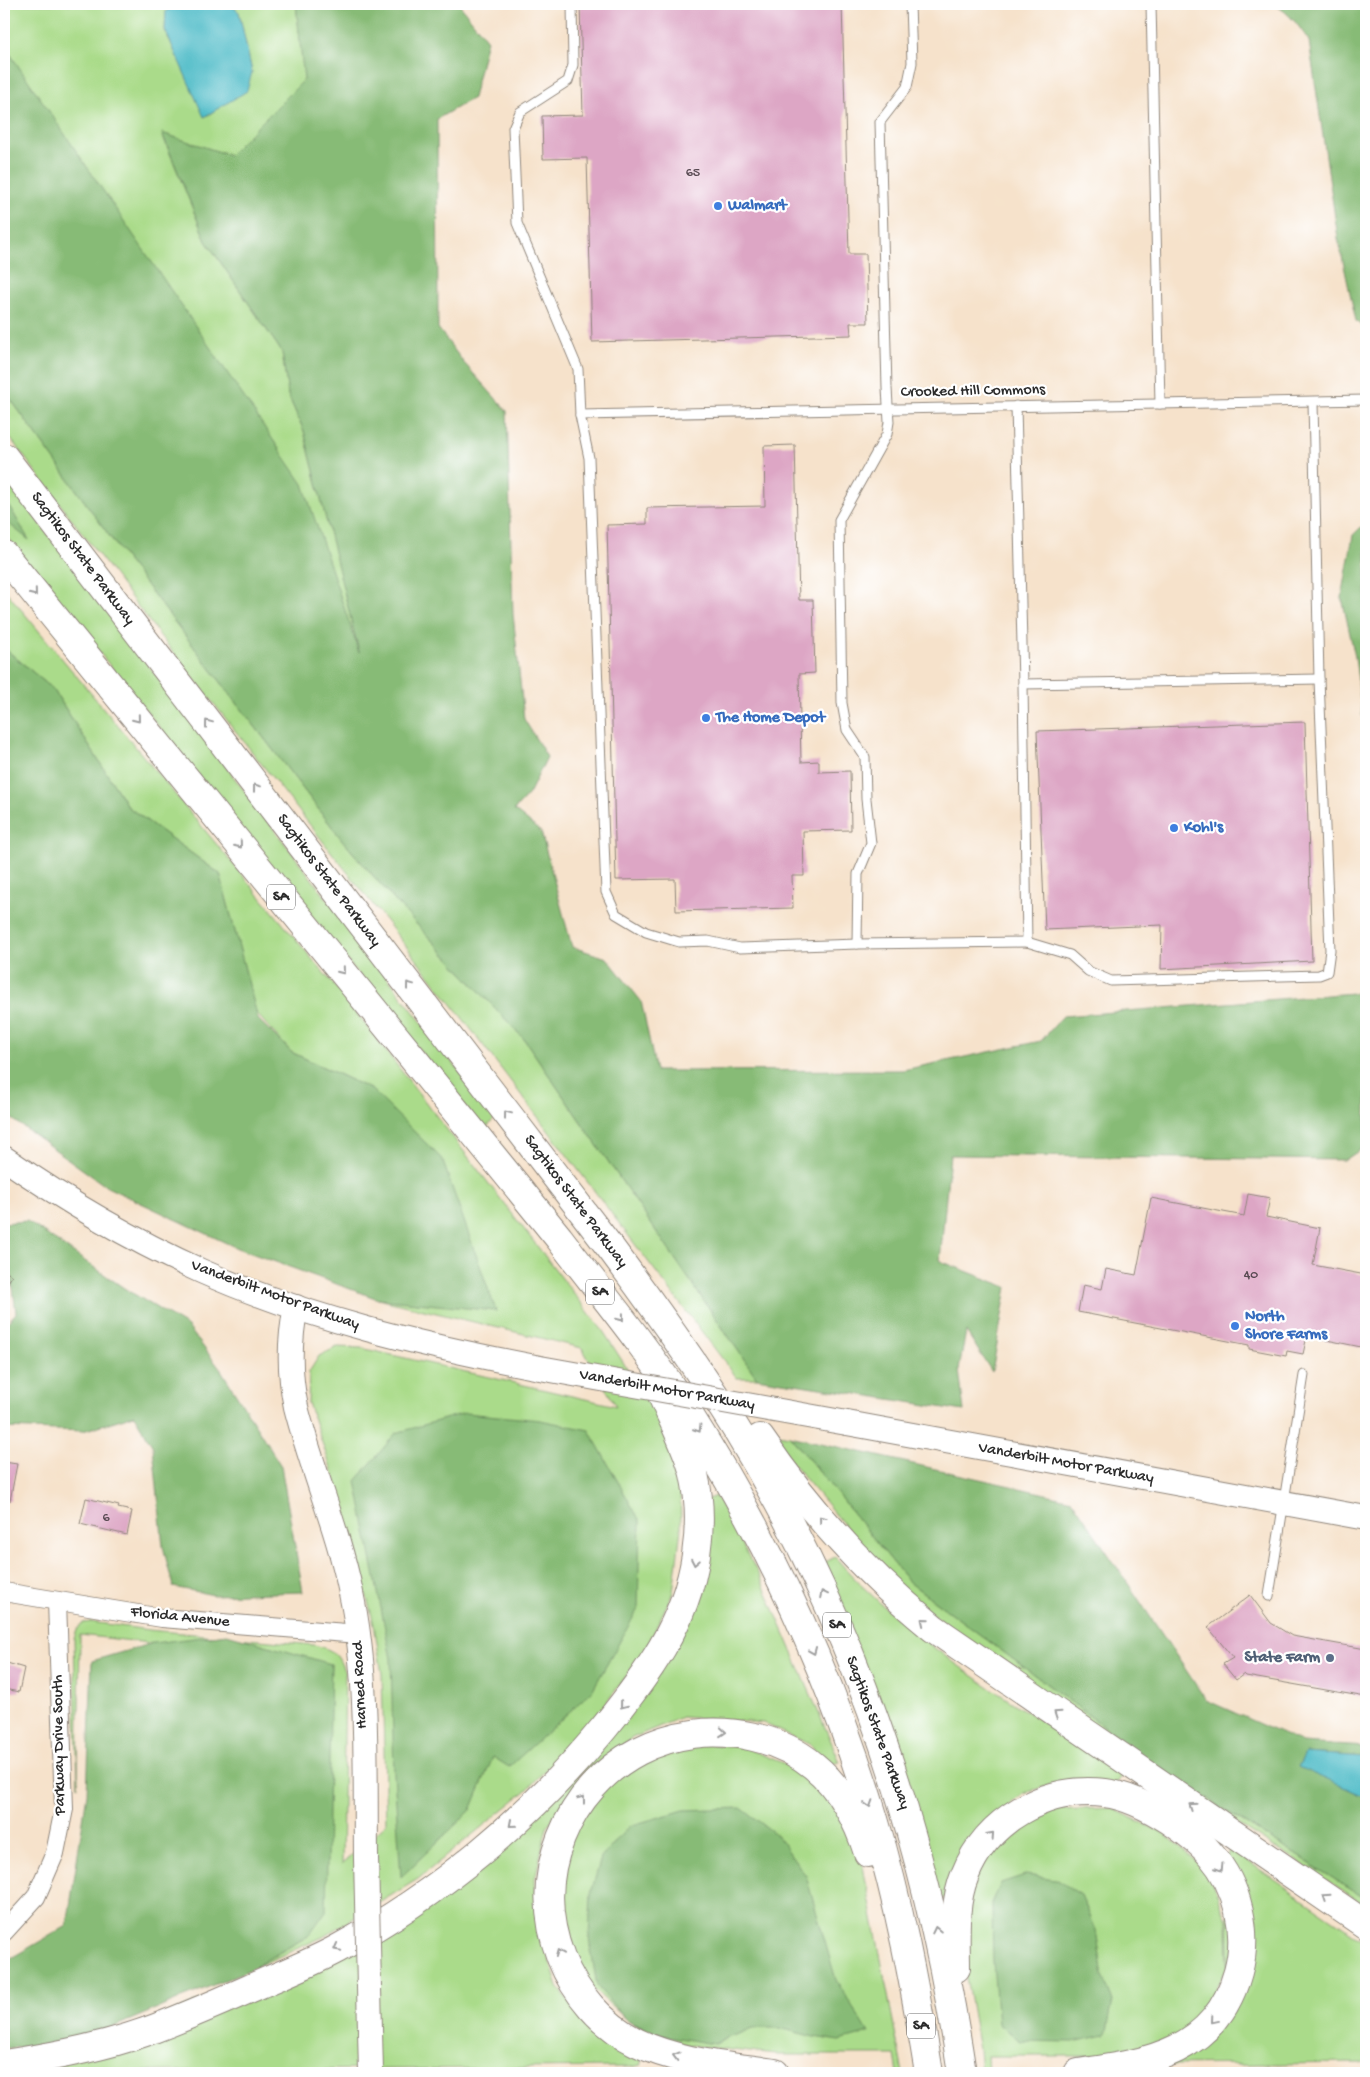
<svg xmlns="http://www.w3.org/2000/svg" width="1370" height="2077" font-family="'Gochi Hand',sans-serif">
	<rect width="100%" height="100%" fill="#fff"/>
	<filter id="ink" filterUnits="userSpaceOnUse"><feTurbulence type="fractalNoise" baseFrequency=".02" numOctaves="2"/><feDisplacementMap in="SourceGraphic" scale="10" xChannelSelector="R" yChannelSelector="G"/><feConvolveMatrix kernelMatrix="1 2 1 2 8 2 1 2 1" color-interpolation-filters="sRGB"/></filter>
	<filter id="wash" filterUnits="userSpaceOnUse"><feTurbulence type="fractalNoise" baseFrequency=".0096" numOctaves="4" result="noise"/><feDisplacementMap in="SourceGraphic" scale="20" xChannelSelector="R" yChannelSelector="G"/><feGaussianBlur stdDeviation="1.12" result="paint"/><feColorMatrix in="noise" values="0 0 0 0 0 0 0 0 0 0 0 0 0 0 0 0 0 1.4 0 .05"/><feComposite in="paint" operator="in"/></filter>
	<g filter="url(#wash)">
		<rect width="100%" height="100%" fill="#f6e2cb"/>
		<g fill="#aadb8a" stroke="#6a835a">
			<polygon points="4,4 180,4 166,11 165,30 205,117 223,105 252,72 239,12 230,4 296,4 305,80 229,155 162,134 206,241 282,352 288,395 304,431 362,662 4,45"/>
			<polygon points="4,390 124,556 343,841 396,902 524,1039 757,1378 737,1378 451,1003 161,637 4,430"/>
			<polygon points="4,477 495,1118 484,1130 4,534"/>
			<path d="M4,589L348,1002L603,1331L663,1424L680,1477L681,1528L673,1592L645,1651L603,1707L527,1790L418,1879L323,1937L249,1970L308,1936L331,1664L80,1635L78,1786L74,1639L77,1630L82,1623L91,1622L149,1630L314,1645C334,1650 338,1653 345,1674L342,1864L386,1824L382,1674L374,1624L335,1479L308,1403L309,1372L319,1356L337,1347L361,1348L616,1406L582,1348L378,1299L496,1310L372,1090L291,1052L256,1013L220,874L128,807L53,689L4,648Z"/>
			<polygon points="766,1432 790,1436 909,1582 1168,1774 1366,1899 1366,1905 1162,1776 901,1592"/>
			<polygon points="716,1496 760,1577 840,1762 825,1765 811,1745 763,1723 682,1717 632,1738 583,1774 547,1827 535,1879 538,1925 558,1987 592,2030 641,2058 641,2065 632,2067 58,2072 57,2063 430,1899 659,1674 705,1500"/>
			<path d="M835,1557C911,1645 1026,1711 1124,1773L1116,1784L1069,1779L1024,1793L977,1831L957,1861L948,1895L943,1899L939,1896L824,1563Z"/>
			<polygon points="693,1743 743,1747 790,1766 825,1791 860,1851 903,2073 898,2073 895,2055 776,2055 689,2045 652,2035 625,2018 590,1986 570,1943 561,1897 570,1839 595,1794 640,1758"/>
			<polygon points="1112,1808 1165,1834 1209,1872 1227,1920 1228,1965 1206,2008 1176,2038 1134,2056 987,2056 988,2073 981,2073 979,2050 963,1960 970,1893 979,1866 1010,1832 1053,1810"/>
			<polygon points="1230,1849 1366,1942 1366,2063 1165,2065 1230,2015 1227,1855"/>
		</g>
		<g fill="#87bb76" stroke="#597350">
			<polygon points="296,4 459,4 487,40 473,98 437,119 438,328 464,363 507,411 513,614 524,719 547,757 529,794 514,810 541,832 572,947 607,958 641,1001 656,1071 903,1070 1041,1041 1063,1016 1366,992 1366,1146 1345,1160 950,1155 940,1261 1007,1287 992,1372 966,1331 959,1370 964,1411 757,1378 524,1039 396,902 343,841 124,556 4,390 4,45 303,484 359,652 304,431 288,395 282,352 206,241 162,133 229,155 304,80"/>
			<path d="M1273,4H1366V330L1356,321L1338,238L1309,41C1299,26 1289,12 1273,4Z"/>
			<polygon points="4,497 29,540 4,520"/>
			<polygon points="1366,522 1366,744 1355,657 1342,598 1353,535"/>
			<polygon points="4,648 53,689 128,807 220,874 258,1019 291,1052 372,1090 442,1159 496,1311 378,1299 237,1248 107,1187 4,1113"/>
			<polygon points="27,1221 124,1288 188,1327 221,1370 281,1466 303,1592 214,1595 173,1587 163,1546 153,1447 134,1415 83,1431 4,1428 4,1326 16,1313 9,1255 4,1250 4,1223"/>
			<polygon points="465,1413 540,1420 589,1430 640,1521 638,1609 592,1691 509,1767 493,1757 471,1810 401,1877 394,1774 391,1659 356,1481 396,1433"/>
			<polygon points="790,1436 1072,1500 1206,1700 1302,1743 1366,1747 1366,1757 1305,1753 1299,1767 1366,1797 1366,1899 1168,1774 909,1582"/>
			<polygon points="227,1634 331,1664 326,1911 308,1936 249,1970 111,2028 37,2047 4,2048 4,1962 67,1926 87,1794 92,1661 153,1643"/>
			<polygon points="741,1808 777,1835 806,1876 836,1980 869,2033 840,2041 814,2037 780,2028 753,2028 714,2044 661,2035 625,2019 597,1986 589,1938 591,1893 601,1858 629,1826 684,1810"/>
			<polygon points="1025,1875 1056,1879 1081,1895 1096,1930 1103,1976 1113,2001 1106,2035 1073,2042 1021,2041 998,2024 993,1962 992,1903 1001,1883"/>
		</g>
		<g fill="#4fbcc8" stroke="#3d747a">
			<polygon points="180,4 230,4 239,12 252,72 247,91 204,117 165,30 166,11"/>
			<polygon points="1305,1753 1366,1757 1366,1797 1298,1767"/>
		</g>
		<g id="blocks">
			<g fill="#dda6c5">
				<polygon points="690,4 690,6 842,4 849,254 866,254 868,323 850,323 851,335 592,342 587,158 543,159 542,116 583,115 580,5"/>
				<polygon points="795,445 799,600 813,600 815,673 799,674 801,762 819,761 819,772 850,771 851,830 803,831 804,876 792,876 793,908 676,911 675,879 616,880 607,525 647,524 647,508 765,506 764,446"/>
				<polygon points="1305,722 1312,961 1161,969 1162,925 1045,930 1037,731"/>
				<polygon points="1248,1194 1270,1198 1266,1217 1320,1228 1313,1265 1366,1275 1366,1348 1307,1336 1303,1354 1287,1351 1286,1356 1249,1349 1249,1345 1078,1312 1083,1285 1102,1289 1106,1269 1136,1275 1151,1198 1244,1216"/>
				<polygon points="4,1270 12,1276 4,1288"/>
				<polygon points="4,1462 17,1464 10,1501 4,1499"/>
				<polygon points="86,1498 119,1506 118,1508 132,1511 127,1535 80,1524"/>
				<polygon points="1250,1595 1271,1623 1292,1636 1366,1649 1366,1697 1246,1676 1244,1674 1236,1680 1223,1664 1233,1658 1208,1627"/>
				<polygon points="4,1660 6,1660 7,1663 24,1668 19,1692 4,1689"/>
			</g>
		</g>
	</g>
	<g filter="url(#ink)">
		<use href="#blocks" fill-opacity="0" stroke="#90867b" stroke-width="1"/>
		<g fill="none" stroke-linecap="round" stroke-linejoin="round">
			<g stroke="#90867b" stroke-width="11">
				<g id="service">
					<polyline points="572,4 573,65 568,81 520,112 513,128 517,223 578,369 580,415 589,458 606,892 616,914 646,932 679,942 708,941 740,948 857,944 1027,942"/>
					<polyline points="1151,4 1160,404"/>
					<polyline points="1016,406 1023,684 1027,942 1070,955 1088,971 1111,981 1319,975 1327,972 1330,950 1319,679 1313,402"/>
					<polyline points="580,415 1366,400"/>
					<polyline points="1023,684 1319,679"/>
					<polyline points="857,944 858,874 871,843 866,799 865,757 847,730 842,703 839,520 887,434 889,422 887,388 880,122 907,87 912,63 910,4"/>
					<polyline points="1269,1596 1304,1375"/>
				</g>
			</g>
			<g stroke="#90867b" stroke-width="20">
				<g id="minor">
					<polyline points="4,1592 162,1618 358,1634"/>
					<polyline points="4,1932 36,1897 55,1853 64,1809 57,1601"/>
				</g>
			</g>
			<g stroke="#90867b" stroke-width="26">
				<g id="secondary">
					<path d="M4,1158C66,1201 132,1240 201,1271C309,1319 425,1346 540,1368"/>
					<path d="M296,1307C289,1340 289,1374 296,1407C312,1470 338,1529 351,1593C369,1676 365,1772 366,1858"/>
					<polyline points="847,1423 1366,1518"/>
				</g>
			</g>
			<g stroke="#90867b" stroke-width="30">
				<g id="motorway">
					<path d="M4,457L612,1250C655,1308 698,1367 736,1429C857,1626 928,1846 962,2073"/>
					<path d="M4,555L559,1238C600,1292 644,1344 681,1402C764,1531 830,1672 874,1819C899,1902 915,1987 929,2073"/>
					<path d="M760,1438C808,1509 866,1573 933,1628L1366,1925"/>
					<path d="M956,1968C956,1937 953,1904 965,1875C987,1819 1046,1786 1105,1793C1129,1796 1151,1808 1171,1821C1185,1831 1200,1841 1211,1855C1238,1886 1249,1932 1238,1972C1216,2052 1149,2063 1078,2073"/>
					<path d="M4,2064C51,2057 100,2048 145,2032C181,2019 215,2004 249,1989C278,1976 309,1964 337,1949C439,1894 531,1817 604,1728C647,1675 686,1623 696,1555C700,1529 700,1500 694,1474C688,1449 672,1419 662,1395"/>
					<path d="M775,2073C729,2066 679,2063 636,2042C602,2025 575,1993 561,1958C546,1919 545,1877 561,1838C592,1760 672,1718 754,1737C776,1742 796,1751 814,1766C840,1787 858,1821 868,1853"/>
				</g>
			</g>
			<use href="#service" stroke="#fff" stroke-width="9"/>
			<use href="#minor" stroke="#fff" stroke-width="18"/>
			<use href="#secondary" stroke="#fff" stroke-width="24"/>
			<use href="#motorway" stroke="#fff" stroke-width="28"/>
			<g stroke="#90867b" stroke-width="26" stroke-linecap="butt">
				<g id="secondary-bridge">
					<polyline points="540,1368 847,1423"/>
					<polyline points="366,1858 371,2073"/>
				</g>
			</g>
			<use href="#secondary-bridge" stroke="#fff" stroke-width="24"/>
		</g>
		<defs><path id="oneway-chevron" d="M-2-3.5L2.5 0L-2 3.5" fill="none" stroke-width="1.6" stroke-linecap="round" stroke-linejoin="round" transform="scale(1.25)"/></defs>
		<g stroke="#a0a0a0">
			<use href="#oneway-chevron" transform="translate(34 593) rotate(51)"/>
			<use href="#oneway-chevron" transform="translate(137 719) rotate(51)"/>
			<use href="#oneway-chevron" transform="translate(208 723) rotate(-127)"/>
			<use href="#oneway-chevron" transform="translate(256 787) rotate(-127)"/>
			<use href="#oneway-chevron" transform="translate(239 845) rotate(51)"/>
			<use href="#oneway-chevron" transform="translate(342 971) rotate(51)"/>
			<use href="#oneway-chevron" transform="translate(409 985) rotate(-127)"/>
			<use href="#oneway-chevron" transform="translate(507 1114) rotate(-127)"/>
			<use href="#oneway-chevron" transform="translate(621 1318) rotate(52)"/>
			<use href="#oneway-chevron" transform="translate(698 1429) rotate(58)"/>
			<use href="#oneway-chevron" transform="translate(822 1519) rotate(-130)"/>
			<use href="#oneway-chevron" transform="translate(695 1562) rotate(101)"/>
			<use href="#oneway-chevron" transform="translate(823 1594) rotate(-116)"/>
			<use href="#oneway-chevron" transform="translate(924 1621) rotate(-141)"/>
			<use href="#oneway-chevron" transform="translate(813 1651) rotate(67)"/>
			<use href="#oneway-chevron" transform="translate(623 1705) rotate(129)"/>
			<use href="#oneway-chevron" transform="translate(1057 1714) rotate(-146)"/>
			<use href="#oneway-chevron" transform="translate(723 1732) rotate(5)"/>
			<use href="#oneway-chevron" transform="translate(582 1799) rotate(-53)"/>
			<use href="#oneway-chevron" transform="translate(869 1804) rotate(72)"/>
			<use href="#oneway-chevron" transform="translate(1192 1806) rotate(-146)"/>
			<use href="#oneway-chevron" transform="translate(512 1824) rotate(139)"/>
			<use href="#oneway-chevron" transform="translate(991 1835) rotate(-48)"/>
			<use href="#oneway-chevron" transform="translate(1220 1868) rotate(58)"/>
			<use href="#oneway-chevron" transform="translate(1326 1897) rotate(-146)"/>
			<use href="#oneway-chevron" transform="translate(936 1930) rotate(-102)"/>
			<use href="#oneway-chevron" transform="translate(337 1948) rotate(152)"/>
			<use href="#oneway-chevron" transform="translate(559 1953) rotate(-112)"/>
			<use href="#oneway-chevron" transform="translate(1214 2020) rotate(130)"/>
			<use href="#oneway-chevron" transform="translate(676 2056) rotate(-165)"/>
		</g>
	</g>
	<g fill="#3f7fe0" stroke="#fff" stroke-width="2">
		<circle cx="718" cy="206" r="5"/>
		<circle cx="706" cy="718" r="5"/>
		<circle cx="1174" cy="828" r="5"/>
		<circle cx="1235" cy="1326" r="5"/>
	</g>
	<circle fill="#5c6f8a" stroke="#fff" stroke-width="2" cx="1330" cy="1658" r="5"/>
	<g text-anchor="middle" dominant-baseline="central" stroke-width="4.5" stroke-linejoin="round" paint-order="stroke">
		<g font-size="14" fill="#584a52">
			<text x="693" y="173">65</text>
			<text x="1251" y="1275">40</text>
			<text x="106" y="1518">6</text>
		</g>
		<g fill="#fff" stroke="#6b6b6b" stroke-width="1">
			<rect x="267" y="884.5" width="28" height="25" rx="4"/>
			<rect x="586" y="1279.5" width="28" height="25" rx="4"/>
			<rect x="823" y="1612.5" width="28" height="25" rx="4"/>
			<rect x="907" y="2013.5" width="28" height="25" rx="4"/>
		</g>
		<g font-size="15" font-weight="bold" fill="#2b2b2b">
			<text x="281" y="897">SA</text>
			<text x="600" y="1292">SA</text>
			<text x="837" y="1625">SA</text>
			<text x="921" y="2026">SA</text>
		</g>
		<g font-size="16" font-weight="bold" fill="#366cbe" stroke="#fff" text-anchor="start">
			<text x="728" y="206">Walmart</text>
			<text x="716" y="718">The Home Depot</text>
			<text x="1184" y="828">Kohl's</text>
			<text x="1245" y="1317">North<tspan x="1245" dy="18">Shore Farms</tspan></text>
		</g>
		<g font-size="16" fill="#2b2b2b" stroke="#fff">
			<text transform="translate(973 392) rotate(-1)">Crooked Hill Commons</text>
			<text transform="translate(82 559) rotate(53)">Sagtikos State Parkway</text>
			<text transform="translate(328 881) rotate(53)">Sagtikos State Parkway</text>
			<text transform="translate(575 1202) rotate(53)">Sagtikos State Parkway</text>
			<text transform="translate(275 1296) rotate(20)">Vanderbilt Motor Parkway</text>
			<text transform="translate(667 1391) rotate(10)">Vanderbilt Motor Parkway</text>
			<text transform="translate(1066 1464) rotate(10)">Vanderbilt Motor Parkway</text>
			<text transform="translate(180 1618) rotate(6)">Florida Avenue</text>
			<text transform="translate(361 1685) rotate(-93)">Harned Road</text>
			<text transform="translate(877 1733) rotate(70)">Sagtikos State Parkway</text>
			<text transform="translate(60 1745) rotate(-91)">Parkway Drive South</text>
		</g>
		<g font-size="16" font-weight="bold" fill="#4e5e75" stroke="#fff" text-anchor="end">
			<text x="1320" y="1658">State Farm</text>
		</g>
	</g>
	<rect width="1370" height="2077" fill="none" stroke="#fff" stroke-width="20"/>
</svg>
